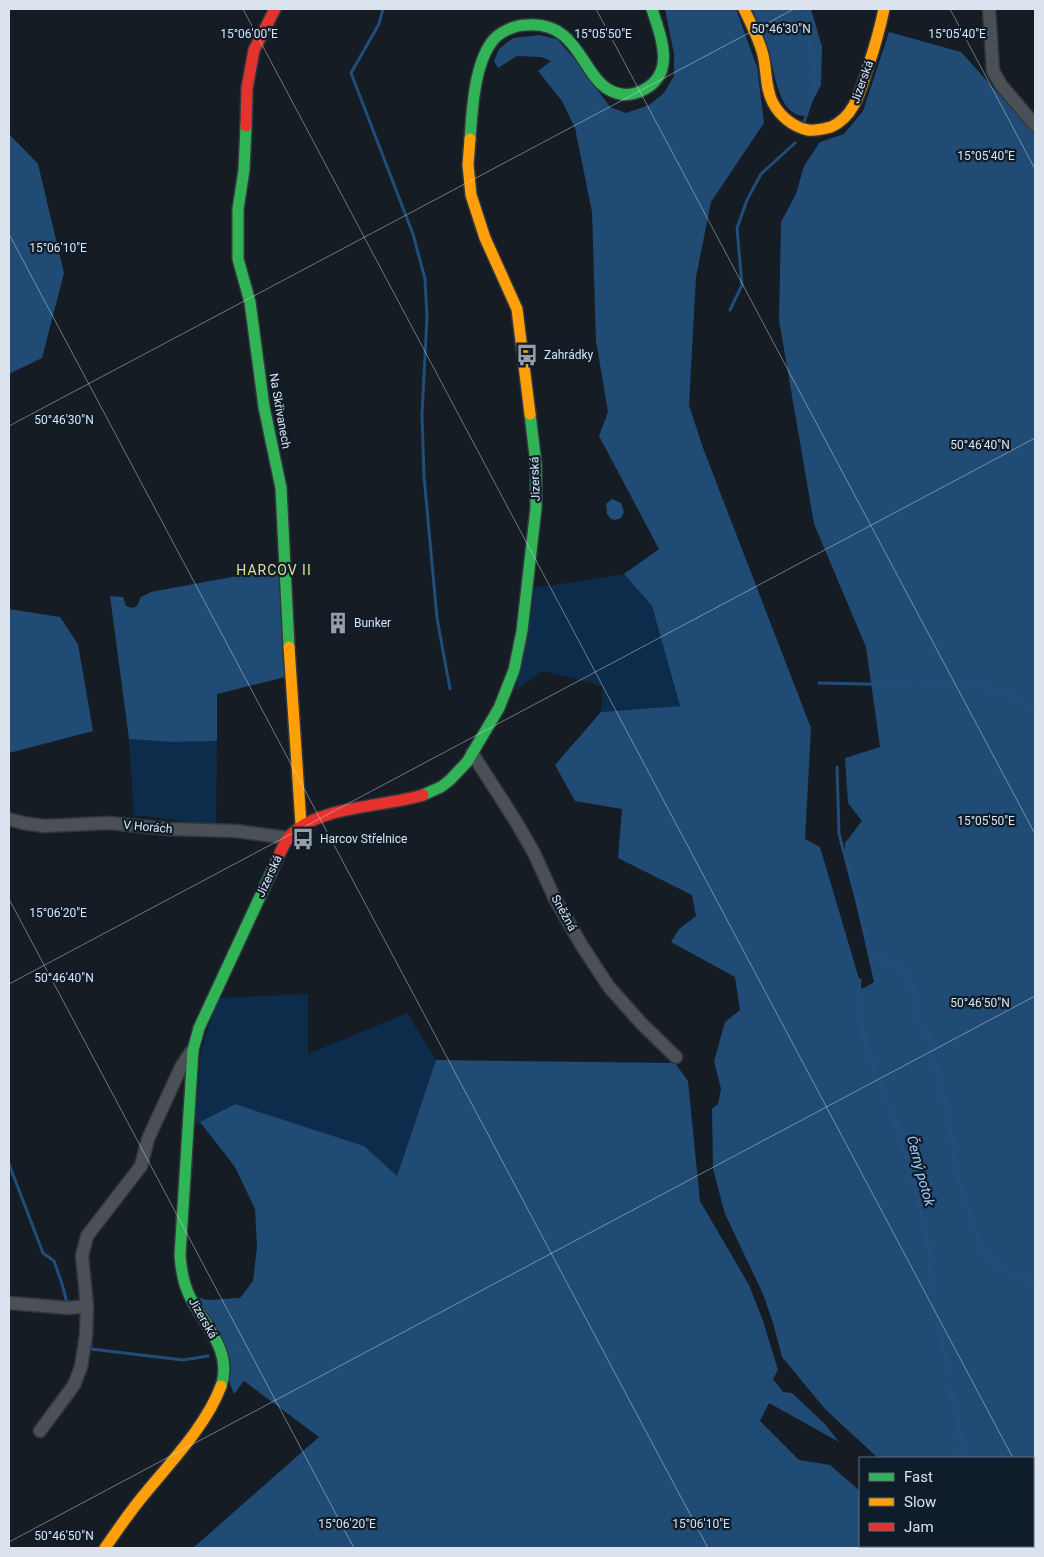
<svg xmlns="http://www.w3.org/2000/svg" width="1044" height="1557" font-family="Roboto,sans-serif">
	<rect width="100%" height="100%" fill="#151c24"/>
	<g fill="#0d2c4b">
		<polygon points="624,574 652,606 680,706 601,712 603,686 543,671 516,690 534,588"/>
		<polygon points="129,739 171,742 217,741 216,825 134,815"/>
		<polygon points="308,994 308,1054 407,1013 436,1060 397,1176 364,1146 235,1104 195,1125 201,1051 218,998"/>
	</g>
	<g fill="#204b75">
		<polygon points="665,9 736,9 757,67 764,123 711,202 696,277 689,405 703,448 811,728 805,839 820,847 862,989 874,982 845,856 845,843 862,821 848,803 845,758 880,747 866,647 814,524 779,320 781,222 796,194 804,166 820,142 844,134 863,111 889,32 961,52 1035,134 1035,1523 1033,1523 1033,1458 878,1458 825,1409 782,1357 773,1323 763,1294 725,1214 713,1169 712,1109 718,1104 721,1089 714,1061 725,1022 740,1010 735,977 671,942 679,929 696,916 692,895 618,858 622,809 575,801 555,765 601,712 680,706 652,606 624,574 659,549 599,436 608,412 596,341 592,212 575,128 562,101 538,71 551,61 541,57 517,56 498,68 494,61 499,49 513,38 539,35 557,39 576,61 610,107 626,113 649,105 664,93 674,76 674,54"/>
		<path d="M752,9H811L822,47L821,85L805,116C777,116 775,69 768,49C764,35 757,22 752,9Z"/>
		<polygon points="9,134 38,164 64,273 42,358 9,374"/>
		<polygon points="280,568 285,677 217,694 217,741 171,742 129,739 110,596 123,597 126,606 133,608 137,606 141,597 151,592"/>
		<polygon points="9,609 60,617 78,644 93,731 9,753"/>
		<polygon points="436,1060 675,1063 688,1081 700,1201 749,1285 763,1321 778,1370 773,1379 783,1392 792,1393 825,1424 839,1442 769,1403 760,1421 799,1460 830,1465 860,1491 860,1546 949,1546 956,1548 193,1548 319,1437 244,1381 234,1394 229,1381 197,1297 207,1300 240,1298 253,1281 257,1247 255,1209 235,1167 200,1122 235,1104 364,1146 397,1176"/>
	</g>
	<polygon fill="#214d7a" points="612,499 621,503 624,512 621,518 615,520 611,519 607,514 606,504"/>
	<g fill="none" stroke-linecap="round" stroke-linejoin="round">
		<g stroke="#214d7a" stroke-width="3">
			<polyline points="383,9 379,24 351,73 413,234 425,279 427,317 422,415 424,476 437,618 450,689"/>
			<polyline points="800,9 813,63 815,89 804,122"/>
			<polyline points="730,310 742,285 737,228 747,200 761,174 795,143"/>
			<polyline points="819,683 911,685"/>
			<polyline points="921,685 985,687 1009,695 1035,710"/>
			<polyline points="9,732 12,736"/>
			<polyline points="837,767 839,834 872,957 893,962 911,980 918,1021 928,1035 949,1119 960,1186 981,1247 992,1261 1009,1272 1035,1283"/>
			<polyline points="860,980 858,994 866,1051 874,1062 875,1072 900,1135 926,1229 937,1321 948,1373"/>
			<polyline points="9,1164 43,1253 54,1261 62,1284 67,1303"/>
			<polyline points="91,1340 91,1349 183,1360 208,1356"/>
			<polyline points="229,1353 242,1350"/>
			<polyline points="950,1386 965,1458"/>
			<polyline points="957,1458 963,1448"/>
			<polyline points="888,1548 890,1546"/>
		</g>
		<g stroke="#32373e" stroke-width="15">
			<g id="street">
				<polyline points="989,9 993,71 1001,85 1035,125"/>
				<polyline points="472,753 515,820 534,853 554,897 582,946 609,987 642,1024 676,1057"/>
				<polyline points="9,819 23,823 44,826 109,823 170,829 236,831 288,838"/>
				<polyline points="9,1303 69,1308 87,1306"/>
				<polyline points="40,1431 74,1385 81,1367 86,1335 87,1306 82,1256 87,1236 141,1166 148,1139 181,1067 191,1052"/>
			</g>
		</g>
		<g stroke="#32373e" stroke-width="14">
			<g id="fast">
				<polyline points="246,126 244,170 238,209 238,259 250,302 264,407 281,488 289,647"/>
				<path d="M470,139C472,111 474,67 491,43C498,32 515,25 527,25C540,24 553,27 563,35C581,49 589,76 606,88C617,95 627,97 639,92C678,76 661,38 652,9"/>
				<polyline points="423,795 441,787 450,780 467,762 499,708 514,670 522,631 536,508 536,464 530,414"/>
				<path d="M221,1386C233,1352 205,1325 190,1297C183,1283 181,1270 180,1255L193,1050L199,1028L272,871"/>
			</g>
		</g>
		<g stroke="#32373e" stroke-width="14">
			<g id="slow">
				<path d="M744,9C751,24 759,39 763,55C767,71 765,88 773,103C780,116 793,127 808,130C816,131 823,129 831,127C856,116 861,88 869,64C875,46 880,28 884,9"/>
				<polyline points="470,139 468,165 471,195 485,238 517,309 530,414"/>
				<polyline points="289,647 301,824"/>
				<path d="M105,1548C116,1532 127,1516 139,1501C166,1467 206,1427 221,1386"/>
			</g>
		</g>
		<g stroke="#32373e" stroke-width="14">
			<g id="jam">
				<polyline points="246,126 247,88 254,50 275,9"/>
				<path d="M272,871C277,860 282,846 289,837C315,806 385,807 423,795"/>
			</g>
		</g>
		<use href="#street" stroke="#4a5056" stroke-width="12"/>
		<use href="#fast" stroke="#30b455" stroke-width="11"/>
		<use href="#slow" stroke="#ff9f0a" stroke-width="11"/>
		<use href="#jam" stroke="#e5322d" stroke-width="11"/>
	</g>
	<path fill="none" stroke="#dbe4ee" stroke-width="1" stroke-opacity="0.45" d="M243,9L1013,1458M596,9L1035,834M950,9L1035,169M9,234L708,1548M9,426L794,9M9,899L354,1548M9,984L1035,438M1033,1495L1035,1499M9,1542L1035,996"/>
	<defs>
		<g id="bus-bare" transform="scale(1.725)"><path d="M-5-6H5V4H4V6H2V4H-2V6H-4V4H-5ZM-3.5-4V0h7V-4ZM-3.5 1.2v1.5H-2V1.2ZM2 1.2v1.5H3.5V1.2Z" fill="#969ea7" stroke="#0f1c2a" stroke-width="2.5" paint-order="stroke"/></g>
		<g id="building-bare" transform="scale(1.725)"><path d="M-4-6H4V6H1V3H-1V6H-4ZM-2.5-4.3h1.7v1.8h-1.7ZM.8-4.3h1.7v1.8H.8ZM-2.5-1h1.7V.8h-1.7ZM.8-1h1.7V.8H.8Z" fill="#969ea7" stroke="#0f1c2a" stroke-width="2.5" paint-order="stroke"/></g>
	</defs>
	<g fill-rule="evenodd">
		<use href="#bus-bare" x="527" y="355"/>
		<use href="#building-bare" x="338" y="623"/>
		<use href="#bus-bare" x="303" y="839"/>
	</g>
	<g text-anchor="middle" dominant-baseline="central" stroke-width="4.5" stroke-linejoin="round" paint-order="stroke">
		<g font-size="12" fill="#dbe4ee" stroke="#0f1c2a">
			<text transform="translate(862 82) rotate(-70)">Jizerská</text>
			<text transform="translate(280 411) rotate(80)">Na Skřivanech</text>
			<text transform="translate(535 479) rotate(-92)">Jizerská</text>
			<text transform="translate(148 827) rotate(5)">V Horách</text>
			<text transform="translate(269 876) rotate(-65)">Jizerská</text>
			<text transform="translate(564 913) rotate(61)">Sněžná</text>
			<text transform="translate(203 1318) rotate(60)">Jizerská</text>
		</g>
		<g font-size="12" fill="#dbe4ee" stroke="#0f1c2a" text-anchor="start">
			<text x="544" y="355">Zahrádky</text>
			<text x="354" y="623">Bunker</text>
			<text x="320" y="839">Harcov Střelnice</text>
		</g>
		<g font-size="14" letter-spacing="1" fill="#e8dd8e" stroke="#0f1c2a">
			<text x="274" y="570">HARCOV II</text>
		</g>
		<g font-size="14" font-style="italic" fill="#a2caf6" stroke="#0f1c2a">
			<text transform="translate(921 1171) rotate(75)">Černý potok</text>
		</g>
	</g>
	<g font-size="12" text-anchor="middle" fill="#dbe4ee" stroke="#0f1c2a" stroke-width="4.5" stroke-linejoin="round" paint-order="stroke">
		<text x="781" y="33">50°46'30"N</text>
		<text x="249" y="38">15°06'00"E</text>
		<text x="603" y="38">15°05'50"E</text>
		<text x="957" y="38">15°05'40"E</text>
		<text x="986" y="160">15°05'40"E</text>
		<text x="58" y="252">15°06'10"E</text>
		<text x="64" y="424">50°46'30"N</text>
		<text x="980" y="449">50°46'40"N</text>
		<text x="986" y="825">15°05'50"E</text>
		<text x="58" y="917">15°06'20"E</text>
		<text x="64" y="982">50°46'40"N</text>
		<text x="980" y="1007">50°46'50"N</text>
		<text x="347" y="1528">15°06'20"E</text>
		<text x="701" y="1528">15°06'10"E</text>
		<text x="64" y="1540">50°46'50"N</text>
	</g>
	<rect width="1044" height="1557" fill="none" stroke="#dbe4ee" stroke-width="20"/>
	<rect x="859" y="1457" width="175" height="90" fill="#0f1c2a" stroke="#616c78"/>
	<rect x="869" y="1473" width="25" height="8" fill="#30b455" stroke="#616c78"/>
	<text x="904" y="1482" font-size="15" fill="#dbe4ee">Fast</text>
	<rect x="869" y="1498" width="25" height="8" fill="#ff9f0a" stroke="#616c78"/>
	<text x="904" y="1507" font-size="15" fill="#dbe4ee">Slow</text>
	<rect x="869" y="1523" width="25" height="8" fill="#e5322d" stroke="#616c78"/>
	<text x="904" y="1532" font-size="15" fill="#dbe4ee">Jam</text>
</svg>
